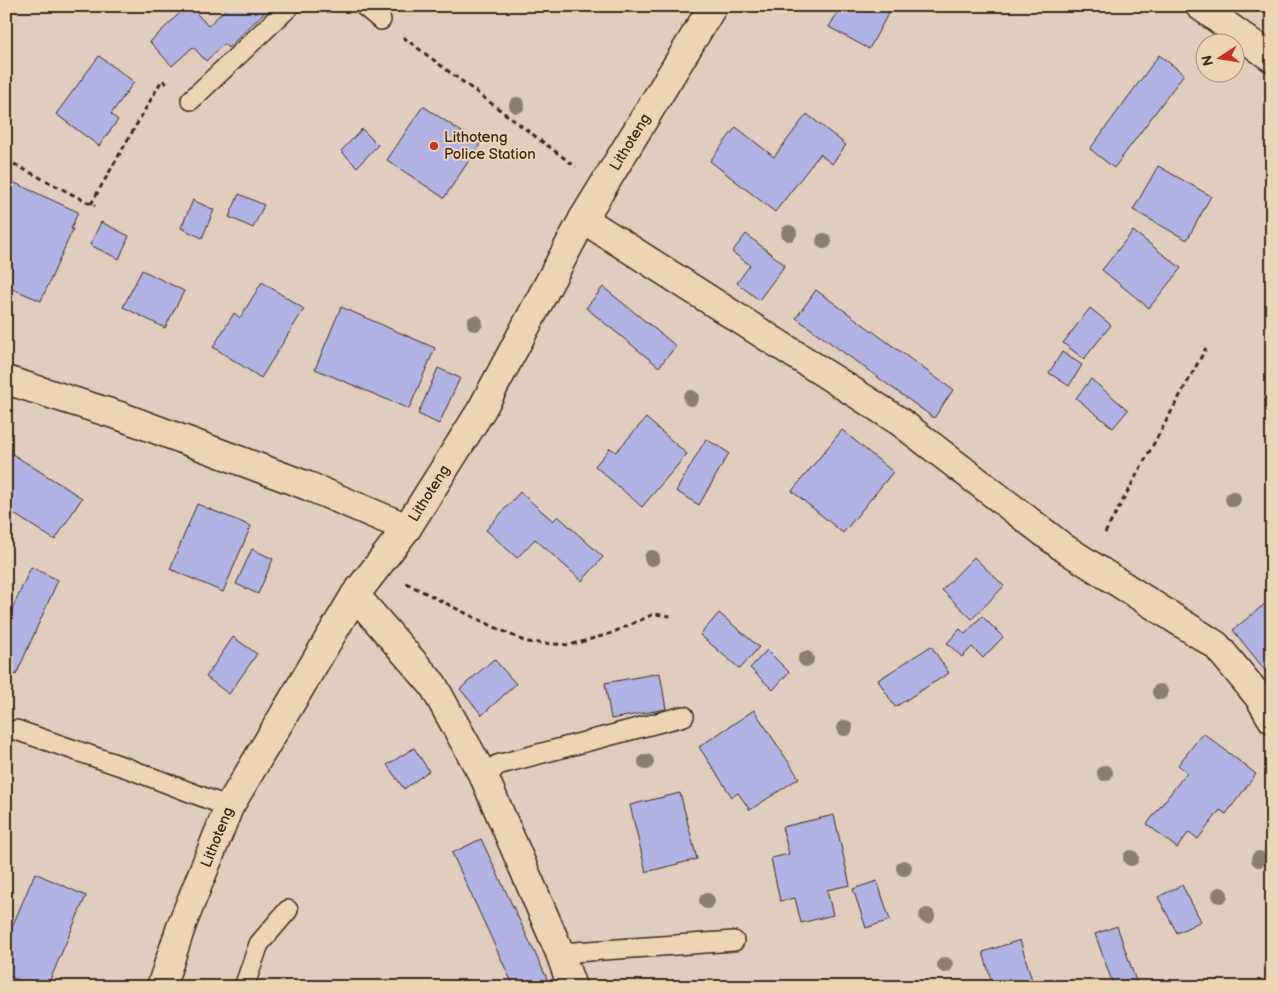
<svg xmlns="http://www.w3.org/2000/svg" width="1278" height="993" font-family="'Balsamiq Sans',sans-serif">
	<rect width="100%" height="100%" fill="#e0cdbe"/>
	<filter id="ink" filterUnits="userSpaceOnUse"><feTurbulence type="fractalNoise" baseFrequency=".02" numOctaves="2"/><feDisplacementMap in="SourceGraphic" scale="10" xChannelSelector="R" yChannelSelector="G"/><feConvolveMatrix kernelMatrix="1 2 1 2 8 2 1 2 1" color-interpolation-filters="sRGB"/></filter>
	<g filter="url(#ink)">
		<g fill="#b0b3e4" stroke="#3b2a1e">
			<polygon points="187,6 190,6 208,26 229,6 271,6 228,48 224,44 206,61 193,47 172,66 150,42"/>
			<polygon points="841,6 878,6 889,12 869,49 829,27"/>
			<polygon points="1255,6 1272,6 1272,13 1271,15"/>
			<polygon points="1159,55 1184,74 1114,168 1090,149"/>
			<polygon points="99,56 134,82 111,114 118,120 99,146 56,114"/>
			<polygon points="423,106 480,144 444,198 387,160"/>
			<polygon points="807,114 846,145 832,164 820,154 775,212 710,161 736,127 774,157"/>
			<polygon points="362,129 378,145 357,167 341,151"/>
			<polygon points="1158,166 1211,196 1187,240 1133,210"/>
			<polygon points="6,179 78,212 71,229 73,229 41,301 6,286"/>
			<polygon points="239,194 264,205 253,228 229,217"/>
			<polygon points="193,200 214,210 202,238 181,228"/>
			<polygon points="101,222 129,236 119,259 90,245"/>
			<polygon points="1133,231 1181,268 1149,308 1102,270"/>
			<polygon points="746,234 785,265 759,300 737,283 750,265 732,252"/>
			<polygon points="142,270 184,291 165,328 123,307"/>
			<polygon points="262,282 304,309 261,378 213,347 234,313 240,318"/>
			<polygon points="603,287 676,346 659,367 586,308"/>
			<polygon points="816,290 953,390 934,418 796,318"/>
			<polygon points="341,307 435,348 409,409 315,369"/>
			<polygon points="1090,308 1111,325 1084,359 1063,343"/>
			<polygon points="1062,352 1082,365 1069,386 1049,373"/>
			<polygon points="438,368 460,378 439,424 418,414"/>
			<polygon points="1091,379 1128,410 1113,428 1076,398"/>
			<polygon points="646,418 687,454 642,507 595,466 610,448 616,452"/>
			<polygon points="842,430 893,472 843,533 792,491"/>
			<polygon points="706,439 729,453 699,505 676,491"/>
			<polygon points="6,450 82,498 55,540 6,509"/>
			<polygon points="520,492 553,521 558,516 603,557 582,581 535,539 517,558 486,530"/>
			<polygon points="197,504 251,526 223,592 170,569"/>
			<polygon points="252,549 273,559 258,594 236,584"/>
			<polygon points="974,557 1004,586 972,619 942,590"/>
			<polygon points="31,567 58,580 16,675 6,670 6,623"/>
			<polygon points="1272,598 1272,679 1233,630"/>
			<polygon points="719,613 759,647 740,669 700,635"/>
			<polygon points="982,616 1003,637 983,658 972,647 962,657 947,643 960,629 965,634"/>
			<polygon points="233,637 257,654 229,694 206,677"/>
			<polygon points="931,646 949,673 895,707 878,680"/>
			<polygon points="767,650 789,672 773,690 750,668"/>
			<polygon points="494,659 516,684 482,715 460,689"/>
			<polygon points="660,673 666,709 611,719 605,683"/>
			<polygon points="754,710 799,778 750,810 738,793 732,797 699,747"/>
			<polygon points="1203,733 1256,774 1226,814 1220,810 1198,839 1189,832 1177,848 1147,824 1187,772 1178,765"/>
			<polygon points="414,748 429,771 404,789 387,765"/>
			<polygon points="680,793 697,859 646,872 630,805"/>
			<polygon points="834,815 850,885 827,890 833,915 801,923 795,898 780,901 771,858 789,854 782,827"/>
			<polygon points="481,839 551,987 514,987 452,853"/>
			<polygon points="35,873 86,896 47,987 34,987 6,975 6,941"/>
			<polygon points="877,881 890,920 866,928 853,889"/>
			<polygon points="1182,885 1201,921 1177,933 1158,897"/>
			<polygon points="1117,926 1138,987 1114,987 1095,934"/>
			<polygon points="1020,940 1034,987 993,987 983,952"/>
		</g>
		<g fill="none" stroke-linecap="round" stroke-linejoin="round">
			<g stroke="#3b2a1e" stroke-width="22">
				<g id="lane">
					<polyline points="364,6 381,20"/>
					<polyline points="191,100 290,6"/>
					<polyline points="16,730 127,768 229,807"/>
					<polyline points="485,779 497,765 684,716"/>
					<polyline points="560,953 734,941"/>
					<polyline points="244,987 259,944 288,910"/>
				</g>
			</g>
			<g stroke="#3b2a1e" stroke-width="31">
				<g id="street">
					<polyline points="1200,6 1272,58"/>
					<polyline points="583,219 899,421 1064,548 1216,645 1259,697 1272,719"/>
					<polyline points="6,380 120,416 308,486 407,528"/>
					<polyline points="355,595 433,685 485,779 560,953 572,987"/>
				</g>
			</g>
			<g stroke="#3b2a1e" stroke-width="31">
				<g id="secondary">
					<path id="s1" d="M161,987L182,924L229,807L355,595L407,528L482,409L583,219L713,6"/>
				</g>
			</g>
			<g stroke="#3b2a1e" stroke-width="3" stroke-dasharray="5 4" stroke-linecap="butt">
				<polyline points="403,37 576,167"/>
				<polyline points="6,160 95,206"/>
				<polyline points="91,204 162,80 167,84"/>
				<polyline points="1105,533 1206,348"/>
				<polyline points="406,583 459,610 526,642 570,645 609,634 654,614 671,616"/>
			</g>
			<use href="#lane" stroke="#ecd4b4" stroke-width="19"/>
			<use href="#street" stroke="#ecd4b4" stroke-width="28"/>
			<use href="#secondary" stroke="#ecd4b4" stroke-width="28"/>
		</g>
		<g fill="#8c7e6e">
			<circle cx="517" cy="105" r="8"/>
			<circle cx="789" cy="233" r="8"/>
			<circle cx="824" cy="241" r="8"/>
			<circle cx="475" cy="323" r="8"/>
			<circle cx="691" cy="398" r="8"/>
			<circle cx="1233" cy="499" r="8"/>
			<circle cx="652" cy="558" r="8"/>
			<circle cx="806" cy="659" r="8"/>
			<circle cx="1160" cy="692" r="8"/>
			<circle cx="845" cy="728" r="8"/>
			<circle cx="646" cy="762" r="8"/>
			<circle cx="1105" cy="773" r="8"/>
			<circle cx="1131" cy="858" r="8"/>
			<circle cx="1259" cy="859" r="8"/>
			<circle cx="904" cy="868" r="8"/>
			<circle cx="1220" cy="895" r="8"/>
			<circle cx="707" cy="901" r="8"/>
			<circle cx="927" cy="916" r="8"/>
			<circle cx="945" cy="965" r="8"/>
		</g>
	</g>
	<circle fill="#c8321e" stroke="#ecd4b4" stroke-width="2" cx="434" cy="146" r="5"/>
	<g text-anchor="middle" dominant-baseline="central" stroke-width="4" stroke-linejoin="round" paint-order="stroke">
		<g font-size="15" fill="#3b2a1e" stroke="#ecd4b4" text-anchor="start">
			<text x="444" y="137">Lithoteng<tspan x="444" dy="17">Police Station</tspan></text>
		</g>
		<g font-size="15" fill="#3b2a1e" stroke="#ecd4b4">
			<text stroke="none"><textPath href="#s1" startOffset="970">Lithoteng</textPath></text>
			<text stroke="none"><textPath href="#s1" startOffset="565">Lithoteng</textPath></text>
			<text stroke="none"><textPath href="#s1" startOffset="160">Lithoteng</textPath></text>
		</g>
	</g>
	<rect width="1278" height="993" fill="none" stroke="#ecd4b4" stroke-width="25"/>
	<rect x="12" y="12" width="1253" height="968" fill="none" stroke="#3b2a1e" stroke-width="2" filter="url(#ink)"/>
	<g transform="translate(1220 58) rotate(258)"><circle r="24" fill="#ecd4b4" stroke="#a59078"/>
	<path d="M0-4L9 19L0 12L-9 19Z" fill="#c8321e"/>
	<text y="-8" font-size="14" font-weight="bold" text-anchor="middle" fill="#3b2a1e">N</text>
	</g>
</svg>
